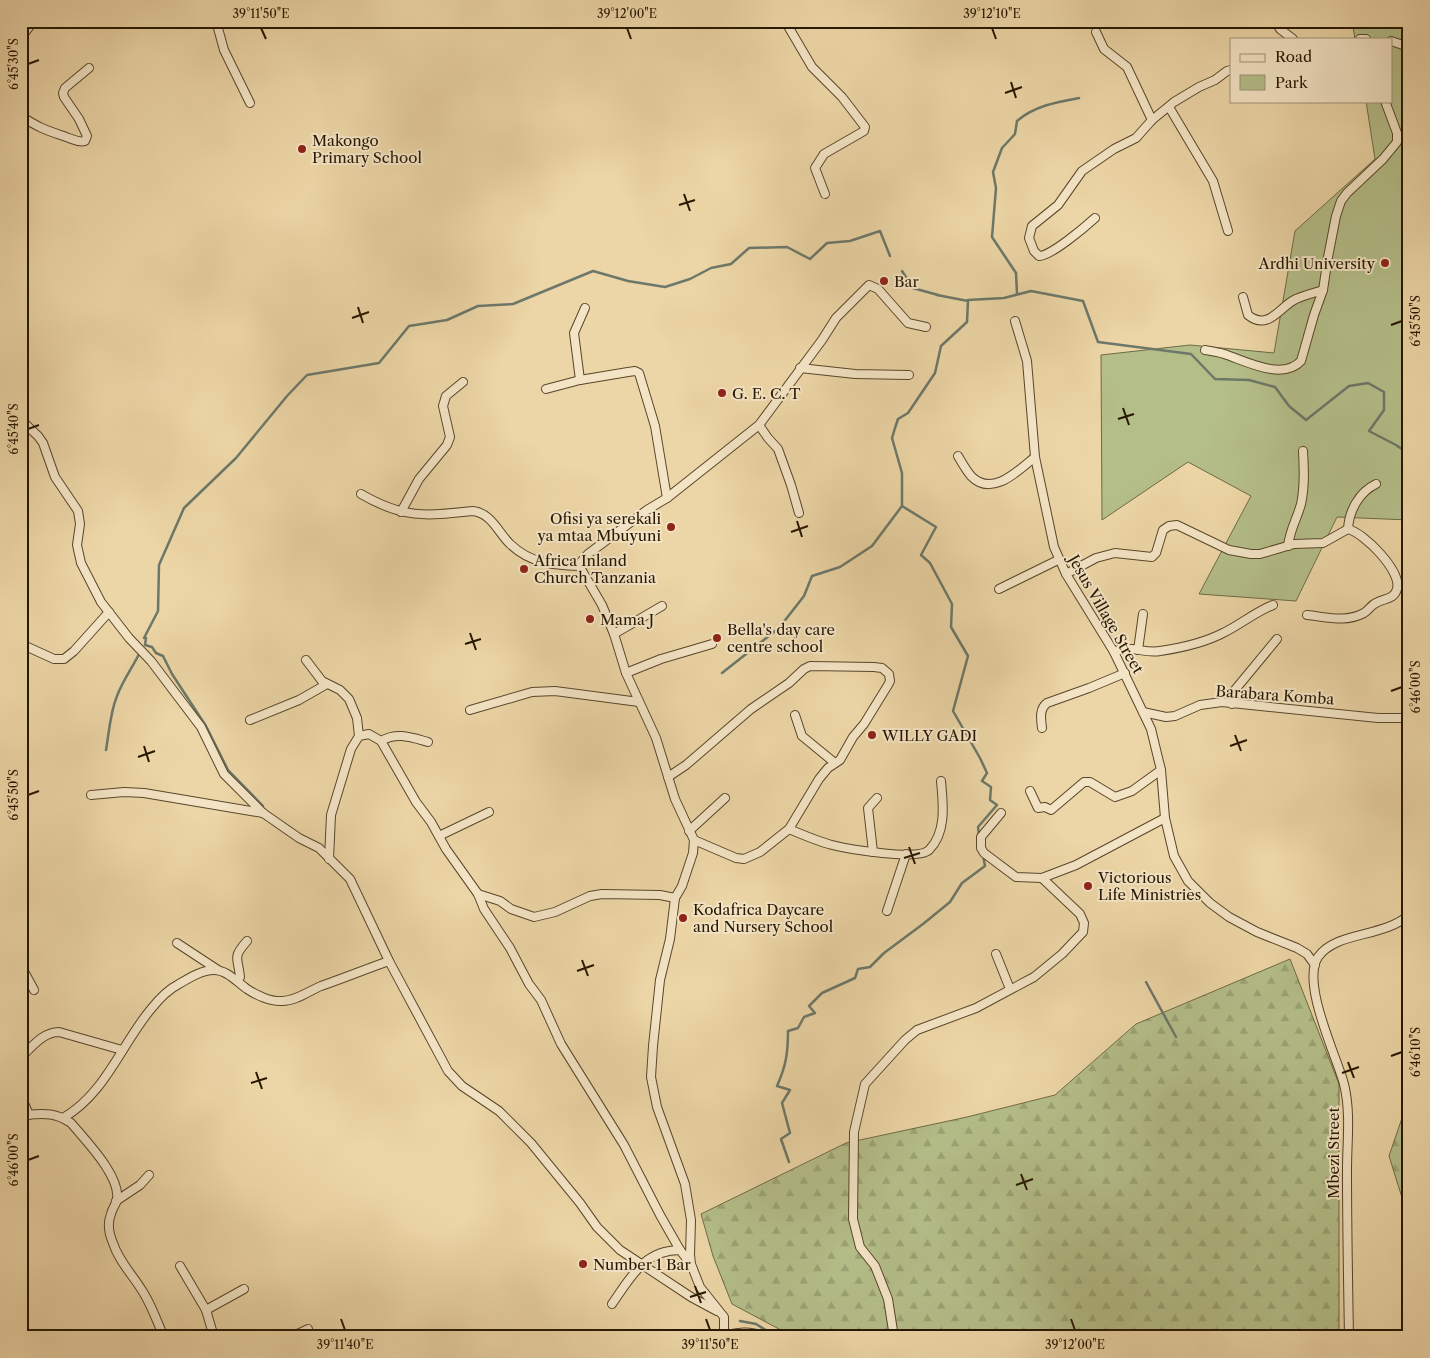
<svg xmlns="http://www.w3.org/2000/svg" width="1430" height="1358" font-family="'Libre Caslon Text',serif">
	<defs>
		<pattern id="forest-firs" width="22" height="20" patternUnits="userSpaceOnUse" patternTransform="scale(1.25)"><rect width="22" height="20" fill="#b4be89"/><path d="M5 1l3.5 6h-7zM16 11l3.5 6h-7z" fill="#9ba374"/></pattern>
	</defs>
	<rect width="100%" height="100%" fill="#ecd5a6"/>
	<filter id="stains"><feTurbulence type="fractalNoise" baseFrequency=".004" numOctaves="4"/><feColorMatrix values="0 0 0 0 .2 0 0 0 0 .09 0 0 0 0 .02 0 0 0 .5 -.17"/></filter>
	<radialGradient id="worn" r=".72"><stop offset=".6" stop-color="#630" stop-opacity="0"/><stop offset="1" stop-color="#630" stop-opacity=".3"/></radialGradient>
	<polygon fill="#b4be89" stroke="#6e6a45" points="1352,21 1409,21 1409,520 1337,517 1296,601 1199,594 1251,496 1188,462 1102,520 1101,355 1190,345 1274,353 1295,231 1375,159 1366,101 1391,101 1391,39 1355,39"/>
	<g fill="url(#forest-firs)" stroke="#6e6a45">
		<polygon points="1290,959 1339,1084 1339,1337 794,1337 732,1304 713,1256 701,1214 846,1143 967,1117 1055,1095 1136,1024"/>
		<polygon points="1402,1118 1409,1120 1409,1220 1389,1156"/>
		<polygon points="1409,1249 1409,1337 1408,1337 1405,1316"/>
	</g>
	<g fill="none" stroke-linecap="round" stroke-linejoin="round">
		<g stroke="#6c7869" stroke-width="2.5">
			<polyline points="902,271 913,288 938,295"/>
			<path d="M1017,294L1016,273L992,237L996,188L993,172L1002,148L1015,134L1017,121C1034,106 1057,102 1079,98"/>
			<polyline points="937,295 968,301 967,322 941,346 935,373 908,413 898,419 895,428 892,438 902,473 902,506 936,527 921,555 930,563 952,604 951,627 968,656 953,711 980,758 987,773 982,781 991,787 990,800 997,805 978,827 979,835"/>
			<polyline points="968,300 1004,298 1031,291 1083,301 1098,342 1191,354 1215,379 1249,380 1275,387 1289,406 1306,420 1349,386 1368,383 1384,392 1384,410 1369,431 1396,445 1409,454"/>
			<polyline points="144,638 158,611 159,565 184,508 236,458 287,396 307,375 379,363 409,326 447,320 478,306 513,304 593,271 628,281 665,287 690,279 711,268 731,264 749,248 787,247 810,259 827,243 850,241 880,231 890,256"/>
			<polyline points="146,638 145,645 152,647 156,653 163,656 172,674 206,726 228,770 263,806"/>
			<polyline points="722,673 779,628 804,596 812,576 840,567 872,546 902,506"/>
			<path d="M106,750C109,733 110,713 117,696C123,680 133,667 140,652"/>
			<polyline points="1146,982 1176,1037"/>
			<path d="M789,1162L781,1139L790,1133L782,1103L790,1090L777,1086C786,1066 788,1053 788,1031L798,1028L804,1017L815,1013L809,1006L822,993L855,978L858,969L870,967L884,953L923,924L950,902L962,883L985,866L983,855"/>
			<polyline points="740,1321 756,1324 777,1337"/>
			<polyline points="714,1337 722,1333"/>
		</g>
		<g stroke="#58462a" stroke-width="10">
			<g id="street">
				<polyline points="216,21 224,50 250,103"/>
				<polyline points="785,21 812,67 842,97 865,127 864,131 824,154 815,168 825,194"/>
				<polyline points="1275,21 1280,29 1293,39"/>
				<polyline points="1096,32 1104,49 1127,67 1152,120"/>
				<polyline points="21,37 34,21"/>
				<polyline points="1360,39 1366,39"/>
				<polyline points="1391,41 1409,47"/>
				<polyline points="1169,107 1213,181 1228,231"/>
				<path d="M21,116C39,128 46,130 66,137C73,139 78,143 85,141L87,136L79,119L64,97L63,93L65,88L89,68"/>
				<path d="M1095,218C1085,227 1051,256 1039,256L1034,251L1029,238L1032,226L1058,205L1082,171L1114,149L1136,138L1152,120L1174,102L1199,87L1215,80L1227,71L1231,70"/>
				<path d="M1243,297L1248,315C1269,332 1281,305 1296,299C1305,295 1314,293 1323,290"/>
				<polyline points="1015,321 1027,361 1035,457 1054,547 1066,574 1114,652 1151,729 1161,770 1165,818 1174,856 1188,881 1210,903 1229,917 1257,932 1297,948 1307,954 1315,965"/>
				<path d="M1205,350C1211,351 1218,352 1224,354C1246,361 1282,381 1301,361L1314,315L1323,290L1328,257L1336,216L1341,201L1347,193L1383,159L1397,142V133L1385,101"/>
				<polyline points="800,368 855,374 909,375"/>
				<polyline points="580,380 574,333 585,308"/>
				<polyline points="546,389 580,380 628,372 635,371 639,373 655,426 667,498"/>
				<polyline points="21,420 38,436 43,443 55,477 78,511 80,524 77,545 81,563 101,602 129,638 151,661 201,727 224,774 263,813 299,838 319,848 350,879 389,961 448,1071 462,1086 499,1111 531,1143 580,1203 597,1227 620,1250 691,1297 717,1311"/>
				<polyline points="759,425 768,438 778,449 791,485 799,513"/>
				<path d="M958,456C962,463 966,470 971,476C992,498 1019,470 1035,457"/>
				<path d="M361,494C404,519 426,516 473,511C491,513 498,532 510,544C531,564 553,565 580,566"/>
				<polyline points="401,512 419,479 447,445 450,437 443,406 446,396 463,382"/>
				<path d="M1348,529C1349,511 1359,492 1376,484"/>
				<path d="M1288,546C1290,529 1297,519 1301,504C1305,487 1304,468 1303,451"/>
				<path d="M1066,574L1096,558L1115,553L1152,557L1156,553L1163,530L1169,526L1177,525L1229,550L1251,554H1260L1294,544L1323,543L1348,529C1364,533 1402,571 1397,589C1394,600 1384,598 1376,603C1371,605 1369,610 1364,613C1345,623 1327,617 1307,615"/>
				<polyline points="999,589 1058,560"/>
				<polyline points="614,634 662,606"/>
				<polyline points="21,644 54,659 64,659 74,651 109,612"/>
				<polyline points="1138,650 1143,614"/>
				<path d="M1114,652C1129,644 1144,654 1160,651C1180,648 1204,643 1223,633C1240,625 1255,612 1273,605"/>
				<polyline points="306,660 322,681 340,690 349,699 357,718 359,736"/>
				<polyline points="626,673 661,659 712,644"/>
				<polyline points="1408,677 1409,680"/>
				<polyline points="1232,704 1231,696 1234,691 1277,639"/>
				<polyline points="470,710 532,692 555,691 639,702"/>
				<polyline points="1143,712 1166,717 1175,716 1200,705 1222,702 1378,718 1409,718"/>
				<polyline points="795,715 802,736 835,763"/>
				<polyline points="250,720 299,700 327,684"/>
				<path d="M1042,728C1041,719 1039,709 1047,703L1089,688L1125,673"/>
				<path d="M381,741C397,732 410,737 428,742"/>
				<polyline points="668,777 686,765 751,709 789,683 804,669 810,666 874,667 882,668 889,674 890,681 888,685 864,724 853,737 840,760 828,768 819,779 789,829 760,852 744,859 736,858 694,840"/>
				<polyline points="1030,791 1038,808 1045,807 1051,810 1084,782 1090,782 1115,797 1132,791 1161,770"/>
				<polyline points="91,795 124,792 144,793 263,813"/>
				<polyline points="1001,813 981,837 981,848 984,853 1016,877 1042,878 1076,865 1165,818"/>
				<path d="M789,829C803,835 817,841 832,845C848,849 918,861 929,850C947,832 943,803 941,781"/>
				<polyline points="689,831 725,798"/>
				<polyline points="439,836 489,812"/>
				<polyline points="873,852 868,808 877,798"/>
				<polyline points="329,859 331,815 351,749 359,736 369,734 381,741 416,802 431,822 446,849 478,894 484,909 510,948 529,984 541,1000 561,1044 624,1145 660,1215 680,1250 690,1263"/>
				<polyline points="478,894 500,901 511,909 534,917 555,912 590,896 602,894 660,895 675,898"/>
				<polyline points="887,911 906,854"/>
				<polyline points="177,943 218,970"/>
				<polyline points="996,954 1010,989"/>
				<polyline points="21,966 34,990"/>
				<path d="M238,980L240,977C238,957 232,958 247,941"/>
				<path d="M21,1057C32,1047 43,1032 59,1032L122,1050"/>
				<polyline points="21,1096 29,1115"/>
				<path d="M21,1115C42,1114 53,1111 71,1123C85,1140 121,1176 117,1200C116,1204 112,1209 111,1214C107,1224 109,1234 113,1243C119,1262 133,1275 143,1292C152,1306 157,1322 164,1337"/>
				<path d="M63,1118C105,1094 121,1045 151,1009C159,999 167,990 179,984C189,978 202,970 214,970C227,970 237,982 247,989C256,995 271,1002 282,1001C296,1001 309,991 321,986C344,978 366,969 389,961"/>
				<polyline points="116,1201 140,1185 149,1175"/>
				<polyline points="180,1266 206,1310 214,1337"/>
				<path d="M612,1304C631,1277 644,1250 680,1250"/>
				<polyline points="206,1310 244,1289"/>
				<polyline points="724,1336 724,1317 700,1287 691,1264 690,1255 691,1220 685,1184 657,1107 651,1077 653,1046 660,980 670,939 675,898 682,886 693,853 694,840 675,799 656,738 626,673 614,634 602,605 581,569 580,563 588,554 647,510 667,498 759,425 822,340 836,318 869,285 878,289 908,323 926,327"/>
				<polyline points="291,1337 308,1329"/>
				<path d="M722,1337C737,1332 750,1330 765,1337"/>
				<polyline points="894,1337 888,1299 875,1266 860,1247 853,1219 854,1132 865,1084 905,1040 917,1030 976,1008 1034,977 1062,954 1083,932 1084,923 1080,914 1042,878"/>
				<path d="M1349,1337C1348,1281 1347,1226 1347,1170C1347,1141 1351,1113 1344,1084C1336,1055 1301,983 1318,957C1336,931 1383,938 1409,915"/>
			</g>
		</g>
		<use href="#street" stroke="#f3e4c5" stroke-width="8"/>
	</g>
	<path fill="none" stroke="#271701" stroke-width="2" d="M261,28L266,39M627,28L631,39M992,28L996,39M28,64L39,60M1011,82L1016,98M1005,93L1022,87M684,194L690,211M679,205L695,200M358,307L363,323M352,318L369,312M1391,325L1402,321M1123,408L1129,425M1118,419L1134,414M28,429L39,425M797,521L802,537M791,532L808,526M470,633L476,650M465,644L481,639M1391,691L1402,687M1235,735L1241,751M144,746L149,762M1230,746L1247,740M138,757L155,751M28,795L39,791M909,847L915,864M904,858L920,853M582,960L588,976M577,971L594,965M1391,1056L1402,1052M1348,1062L1354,1078M256,1072L262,1089M1342,1073L1359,1067M251,1083L267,1078M28,1160L39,1156M1021,1174L1027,1190M1016,1185L1033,1179M695,1286L701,1303M690,1297L706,1292M341,1319L345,1330M706,1319L710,1330M1071,1319L1075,1330"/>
	<g fill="#8f2418" stroke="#f3e4c5" stroke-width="2">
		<circle cx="302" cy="149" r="5"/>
		<circle cx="1385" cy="263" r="5"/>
		<circle cx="884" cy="281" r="5"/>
		<circle cx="722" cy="393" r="5"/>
		<circle cx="671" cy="527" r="5"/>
		<circle cx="524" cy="569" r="5"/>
		<circle cx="590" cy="619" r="5"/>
		<circle cx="717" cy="638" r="5"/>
		<circle cx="872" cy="735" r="5"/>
		<circle cx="1088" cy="886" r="5"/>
		<circle cx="683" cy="918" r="5"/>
		<circle cx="583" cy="1264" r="5"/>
	</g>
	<g text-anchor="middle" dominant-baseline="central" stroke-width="4" stroke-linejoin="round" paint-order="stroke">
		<g font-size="15" fill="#271701" stroke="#f3e4c5" text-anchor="start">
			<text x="312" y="140">Makongo<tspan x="312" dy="17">Primary School</tspan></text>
			<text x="1375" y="263" text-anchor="end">Ardhi University</text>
			<text x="894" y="281">Bar</text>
			<text x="732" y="393">G. E. C. T</text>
			<text x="661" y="518" text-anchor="end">Ofisi ya serekali<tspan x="661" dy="17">ya mtaa Mbuyuni</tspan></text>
			<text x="534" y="560">Africa Inland<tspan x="534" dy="17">Church Tanzania</tspan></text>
			<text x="600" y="619">Mama J</text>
			<text x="727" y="629">Bella's day care<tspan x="727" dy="17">centre school</tspan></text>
			<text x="882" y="735">WILLY GADI</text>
			<text x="1098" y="877">Victorious<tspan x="1098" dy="17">Life Ministries</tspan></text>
			<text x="693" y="909">Kodafrica Daycare<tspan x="693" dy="17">and Nursery School</tspan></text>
			<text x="593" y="1264">Number 1 Bar</text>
		</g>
		<g font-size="15" fill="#271701" stroke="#f3e4c5">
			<text transform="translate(1106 614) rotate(60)">Jesus Village Street</text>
			<text transform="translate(1275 695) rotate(4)">Barabara Komba</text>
			<text transform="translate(1333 1153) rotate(-90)">Mbezi Street</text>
		</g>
	</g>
	<rect width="1430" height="1358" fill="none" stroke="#ecd5a6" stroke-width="55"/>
	<rect x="1230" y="38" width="162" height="65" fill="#f3e4c5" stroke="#a19277"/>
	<rect x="1240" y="54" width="25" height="8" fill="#f3e4c5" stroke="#a19277"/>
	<text x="1275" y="62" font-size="15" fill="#271701">Road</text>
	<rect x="1240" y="75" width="25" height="15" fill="#b4be89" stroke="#a19277"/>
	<text x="1275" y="88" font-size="15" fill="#271701">Park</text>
	<rect x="28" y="28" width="1374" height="1302" fill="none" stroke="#271701" stroke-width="2"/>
	<g font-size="12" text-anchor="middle" fill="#271701">
		<text x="261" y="18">39°11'50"E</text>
		<text x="627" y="18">39°12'00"E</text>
		<text x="992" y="18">39°12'10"E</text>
		<text transform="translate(14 64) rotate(-90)" y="4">6°45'30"S</text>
		<text transform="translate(1416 321) rotate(-90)" y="4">6°45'50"S</text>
		<text transform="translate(14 429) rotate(-90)" y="4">6°45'40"S</text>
		<text transform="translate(1416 687) rotate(-90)" y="4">6°46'00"S</text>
		<text transform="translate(14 795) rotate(-90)" y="4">6°45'50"S</text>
		<text transform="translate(1416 1052) rotate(-90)" y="4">6°46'10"S</text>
		<text transform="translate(14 1160) rotate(-90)" y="4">6°46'00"S</text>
		<text x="345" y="1349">39°11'40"E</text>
		<text x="710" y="1349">39°11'50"E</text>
		<text x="1075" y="1349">39°12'00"E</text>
	</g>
	<rect width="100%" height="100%" filter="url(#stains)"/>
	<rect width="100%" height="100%" fill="url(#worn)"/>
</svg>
